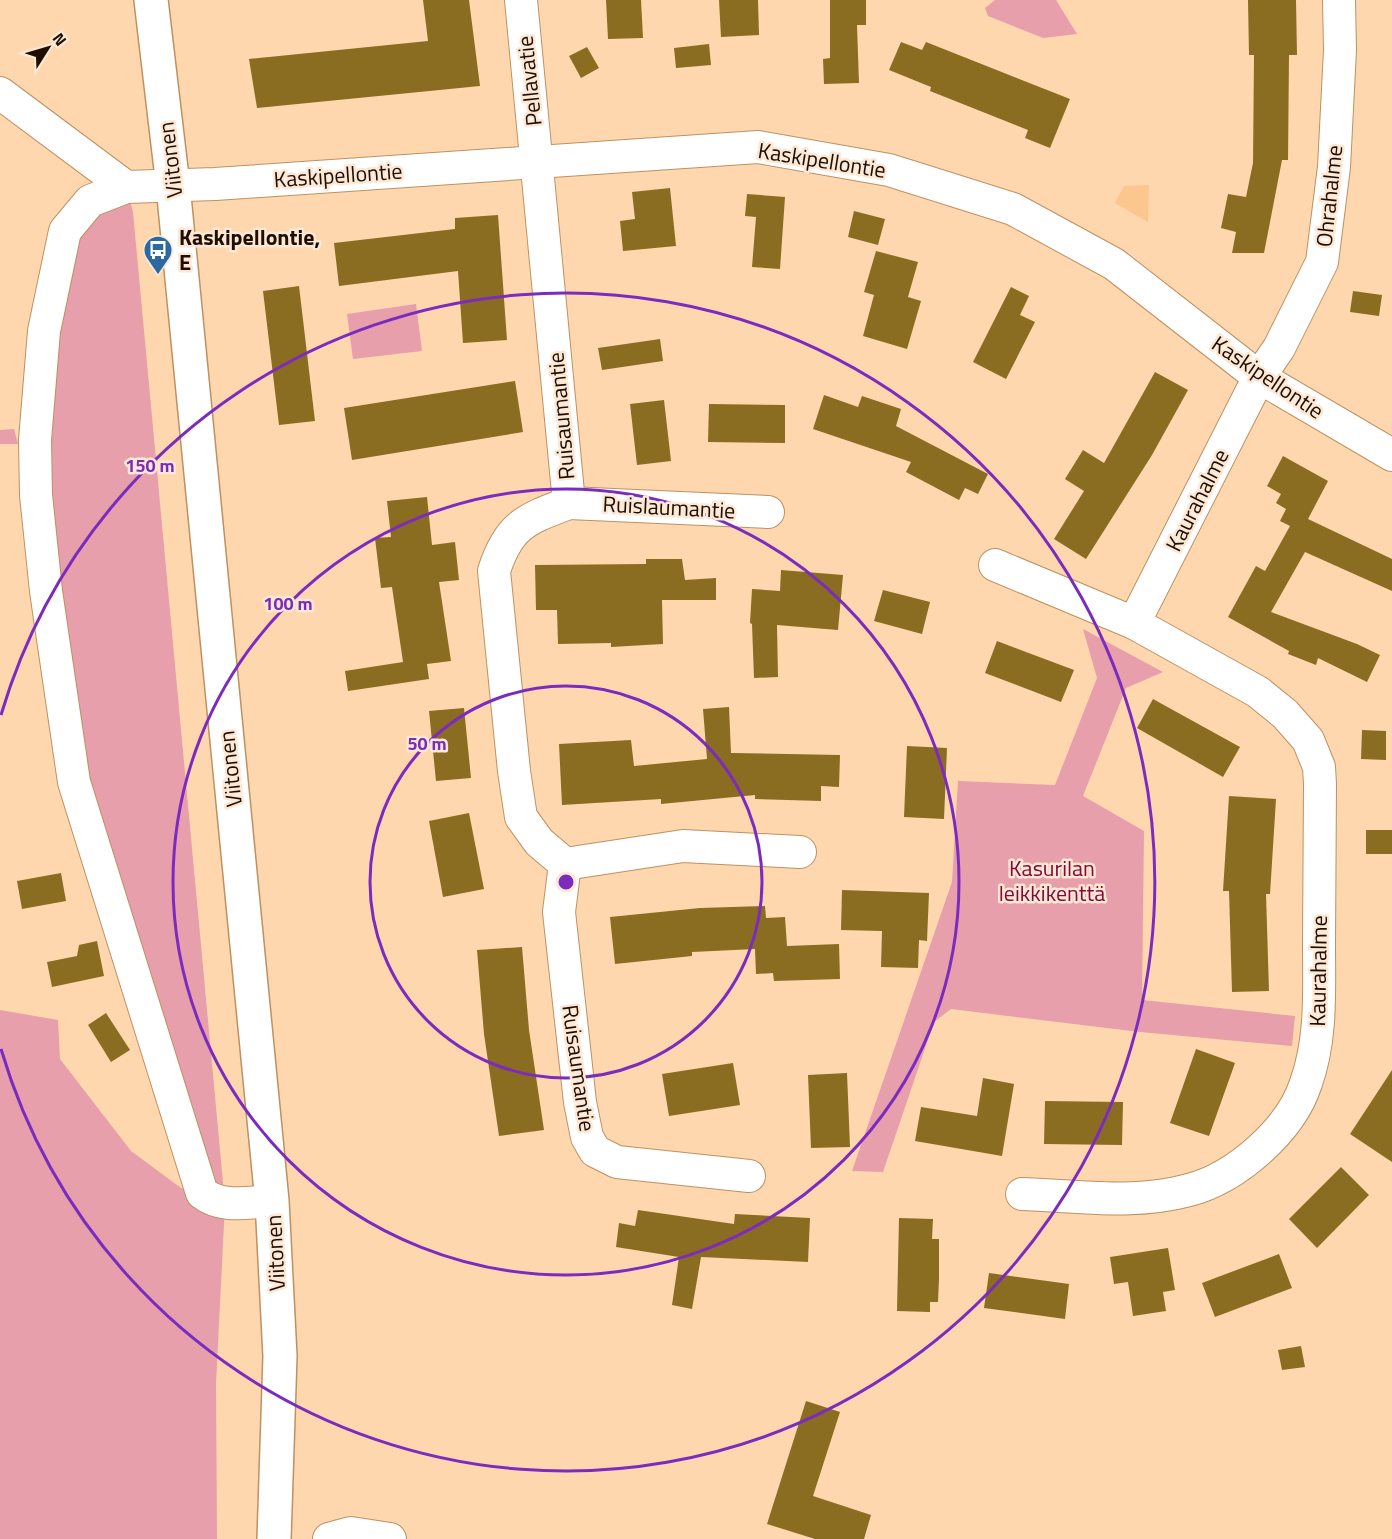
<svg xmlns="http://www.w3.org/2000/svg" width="1392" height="1539" font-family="'Titillium Web',sans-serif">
	<rect width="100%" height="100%" fill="#fed7af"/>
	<polygon fill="#fcc78e" points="1149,185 1148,222 1115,203 1124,186"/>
	<g fill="#e69fab">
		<polygon points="995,0 1056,0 1077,34 1043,38 988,16 985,8"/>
		<polygon points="126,187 133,212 225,1204 216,1383 217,1539 0,1539 0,1010 58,1020 60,1059 131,1151 181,1188 201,1193 74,782 36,495 65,231"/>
		<polygon points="416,304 422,351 353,359 347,314"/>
		<polygon points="14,429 18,444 0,444 0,430"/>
		<polygon points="1083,629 1163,672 1126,688 1083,796 1144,831 1142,1000 1295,1016 1292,1046 1140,1032 951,1009 934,1022 883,1172 852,1171 952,882 958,781 1055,785 1097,678"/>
	</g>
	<g fill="#8a6d20">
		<polygon points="423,0 469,0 480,86 257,108 249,59 428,41"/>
		<polygon points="606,0 641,0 643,38 608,39"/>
		<polygon points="719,0 758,0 759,35 721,37"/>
		<polygon points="830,0 866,0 866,25 857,25 859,83 824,84 823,59 830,58"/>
		<polygon points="1248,0 1296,0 1297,55 1289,55 1288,160 1282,160 1264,253 1232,253 1236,232 1221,228 1228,194 1246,197 1253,163 1254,55 1249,55"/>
		<polygon points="901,42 922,50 926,42 1070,99 1050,148 1025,138 1028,130 930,91 931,87 889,70"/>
		<polygon points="709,44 711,65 676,68 674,48"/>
		<polygon points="587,47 599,68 581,78 569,56"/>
		<polygon points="670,188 676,246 623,251 620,221 635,219 632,192"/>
		<polygon points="747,194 785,197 780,269 752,267 756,217 745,216"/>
		<polygon points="854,211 885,219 878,245 848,237"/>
		<polygon points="498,215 507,340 463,343 458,271 339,286 334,243 455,229 455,218"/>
		<polygon points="876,251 918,262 908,297 921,301 907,349 863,336 874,295 864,292"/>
		<polygon points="299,286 315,421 279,425 263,291"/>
		<polygon points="1011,287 1029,296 1020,315 1035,322 1006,379 973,362"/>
		<polygon points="1353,291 1382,295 1379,316 1350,312"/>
		<polygon points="660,339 663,361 602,370 598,348"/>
		<polygon points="1155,372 1188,390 1152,455 1086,559 1054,539 1084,491 1065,479 1083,450 1104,463"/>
		<polygon points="515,381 523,432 352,460 344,408"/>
		<polygon points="824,395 858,407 862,396 901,409 896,426 988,474 978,494 965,488 959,500 906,472 911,462 813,429"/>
		<polygon points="664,400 671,461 637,465 630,404"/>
		<polygon points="709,404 785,405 785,443 708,442"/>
		<polygon points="1283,456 1328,481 1308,519 1392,559 1392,591 1305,552 1271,612 1357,644 1380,655 1367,682 1318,658 1316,665 1288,654 1289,651 1228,617 1256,566 1265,571 1290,526 1280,521 1286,509 1276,503 1281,494 1267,486"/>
		<polygon points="427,497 432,545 455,542 459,580 439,582 451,661 427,664 429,679 348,691 345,671 403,662 392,587 381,588 375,538 391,537 387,501"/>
		<polygon points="646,559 682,559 685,580 716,578 716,600 662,600 663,644 611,647 611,643 558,644 557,610 536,610 535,565 646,564"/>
		<polygon points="781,570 843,575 838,630 777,625 778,677 754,678 752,624 750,623 752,589 780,591"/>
		<polygon points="883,590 930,602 922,634 874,621"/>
		<polygon points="997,641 1074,670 1061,702 985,673"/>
		<polygon points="1153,699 1240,747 1223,777 1137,728"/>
		<polygon points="729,707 731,753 840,755 839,787 821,786 821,801 755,799 755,795 661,804 661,799 562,805 559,744 631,740 634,766 707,759 703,709"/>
		<polygon points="464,708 471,778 436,781 429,711"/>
		<polygon points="1362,730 1386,731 1386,760 1361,759"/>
		<polygon points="907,746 947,748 944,819 904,817"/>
		<polygon points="1229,796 1276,799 1270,894 1266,894 1269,991 1232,992 1229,891 1223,891"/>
		<polygon points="469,813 484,889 443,897 429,821"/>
		<rect x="1366" y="830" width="26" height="24"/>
		<polygon points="61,873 66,901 22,909 17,881"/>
		<polygon points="842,890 929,893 927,941 919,940 918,968 881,967 882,931 841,930"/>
		<polygon points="765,906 766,918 785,917 787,946 839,944 840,979 774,981 773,973 756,974 755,949 692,952 692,956 615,964 610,917 700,908"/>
		<polygon points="97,941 104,976 52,987 47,962 77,956 79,945"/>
		<polygon points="522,947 529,1030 544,1130 499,1136 484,1034 477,950"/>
		<polygon points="106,1013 130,1050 111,1062 88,1025"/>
		<polygon points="1196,1049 1235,1063 1209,1136 1170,1123"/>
		<polygon points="733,1063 740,1105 669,1116 662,1074"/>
		<polygon points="1392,1070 1392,1162 1350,1134"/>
		<polygon points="847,1073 850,1147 811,1148 808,1075"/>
		<polygon points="983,1078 1014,1084 1002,1156 915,1141 921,1107 977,1116"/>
		<polygon points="1045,1101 1123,1102 1122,1145 1044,1144"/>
		<polygon points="1341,1167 1369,1195 1317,1248 1289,1219"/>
		<polygon points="638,1210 734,1224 735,1214 810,1218 808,1262 701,1257 692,1309 672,1305 679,1257 616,1247 619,1223 635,1226"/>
		<polygon points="899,1218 933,1219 932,1239 939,1239 939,1279 938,1302 930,1302 930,1312 897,1311"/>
		<polygon points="1168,1248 1175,1290 1163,1292 1166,1311 1133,1316 1128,1282 1114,1284 1110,1257"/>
		<polygon points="1279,1254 1292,1288 1215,1317 1202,1283"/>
		<polygon points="989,1273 1069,1284 1065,1319 984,1308"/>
		<polygon points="1301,1346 1305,1367 1282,1370 1278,1350"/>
		<polygon points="806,1401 840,1412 813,1496 871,1515 864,1539 815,1539 767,1524"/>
	</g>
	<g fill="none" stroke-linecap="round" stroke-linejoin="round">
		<g stroke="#be9161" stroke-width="34">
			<g id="minor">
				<path d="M521,0L569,503C527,519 509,524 494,571L514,771L521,817L539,842L565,864L683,846L800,852"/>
				<polyline points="0,93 126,187"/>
				<polyline points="569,503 768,512"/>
				<path d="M995,565L1134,623L1258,692L1285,714L1308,740L1319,767L1320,784C1320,837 1319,890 1319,944C1319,990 1322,1038 1306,1083C1291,1130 1236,1178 1189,1190C1135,1205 1077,1196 1022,1194"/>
				<polyline points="1134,623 1259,377 1279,348 1322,262 1334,167 1340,50 1339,0"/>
				<polyline points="565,864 559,912 580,1102 587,1137 595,1151 617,1162 749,1176"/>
				<path d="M272,1201C248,1202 223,1209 202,1193L74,782L46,591L36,495L35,440L44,331L65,231L90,201L126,187L215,184L758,147L889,170L1013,209L1114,264L1259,377L1392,455"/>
				<polyline points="329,1539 351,1533 390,1539"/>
			</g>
		</g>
		<g stroke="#be9161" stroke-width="36">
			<polyline id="major" points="151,0 173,186 272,1201 280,1356 274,1539"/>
		</g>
		<use href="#minor" stroke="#fff" stroke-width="32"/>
		<use href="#major" stroke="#fff" stroke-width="33"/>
	</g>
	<g fill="none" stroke="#7b2cbf" stroke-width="3">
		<circle cx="566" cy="882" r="196"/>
		<circle cx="566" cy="882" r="393"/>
		<path d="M1 715A589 589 0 1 1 1 1049"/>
	</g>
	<defs>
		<g id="bus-pin" transform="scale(1.5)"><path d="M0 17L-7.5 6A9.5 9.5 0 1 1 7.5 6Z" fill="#2a6aa0" stroke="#fce8d5"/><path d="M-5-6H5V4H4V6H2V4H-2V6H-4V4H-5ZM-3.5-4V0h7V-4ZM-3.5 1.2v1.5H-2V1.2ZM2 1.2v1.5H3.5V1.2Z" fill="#fff"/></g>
	</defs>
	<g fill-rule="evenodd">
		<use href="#bus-pin" x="158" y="250"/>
	</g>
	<g text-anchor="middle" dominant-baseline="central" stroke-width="5" stroke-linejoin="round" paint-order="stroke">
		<g font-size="22" fill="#1f0e00" stroke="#fce8d5">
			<text transform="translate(529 81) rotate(-96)">Pellavatie</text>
			<text transform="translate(170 160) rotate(-97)">Viitonen</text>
			<text transform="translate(822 160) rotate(9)">Kaskipellontie</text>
			<text transform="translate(338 175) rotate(-4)">Kaskipellontie</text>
			<text transform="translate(1329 196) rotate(-84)">Ohrahalme</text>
			<text transform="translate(1268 377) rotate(34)">Kaskipellontie</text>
			<text transform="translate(561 416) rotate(-95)">Ruisaumantie</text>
			<text transform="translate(1197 500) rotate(-63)">Kaurahalme</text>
			<text transform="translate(669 507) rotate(3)">Ruislaumantie</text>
			<text transform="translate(230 769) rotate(-96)">Viitonen</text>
			<text transform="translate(1318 971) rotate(-89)">Kaurahalme</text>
			<text transform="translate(579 1068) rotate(82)">Ruisaumantie</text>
			<text transform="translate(275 1253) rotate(-93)">Viitonen</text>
		</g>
		<g font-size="22" font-weight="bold" fill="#1f0e00" stroke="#fce8d5" text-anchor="start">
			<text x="179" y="237">Kaskipellontie,<tspan x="179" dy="25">E</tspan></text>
		</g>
		<g font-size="22" fill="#850838" stroke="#fce8d5">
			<text x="1052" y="868">Kasurilan<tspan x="1052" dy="25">leikkikenttä</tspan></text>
		</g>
	</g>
	<circle cx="566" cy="882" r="9" fill="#7b2cbf" stroke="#fce8d5" stroke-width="3"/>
	<g font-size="18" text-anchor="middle" font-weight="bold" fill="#7b2cbf" stroke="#fce8d5" stroke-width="5" stroke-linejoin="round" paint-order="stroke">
		<text x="150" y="472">150 m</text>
		<text x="288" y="610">100 m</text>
		<text x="427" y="750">50 m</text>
	</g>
	<g transform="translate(48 48) rotate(53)" stroke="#fce8d5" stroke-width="4.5" paint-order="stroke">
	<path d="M0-4.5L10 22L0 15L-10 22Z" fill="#1f0e00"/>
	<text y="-9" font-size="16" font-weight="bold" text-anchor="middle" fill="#1f0e00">N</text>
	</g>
</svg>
